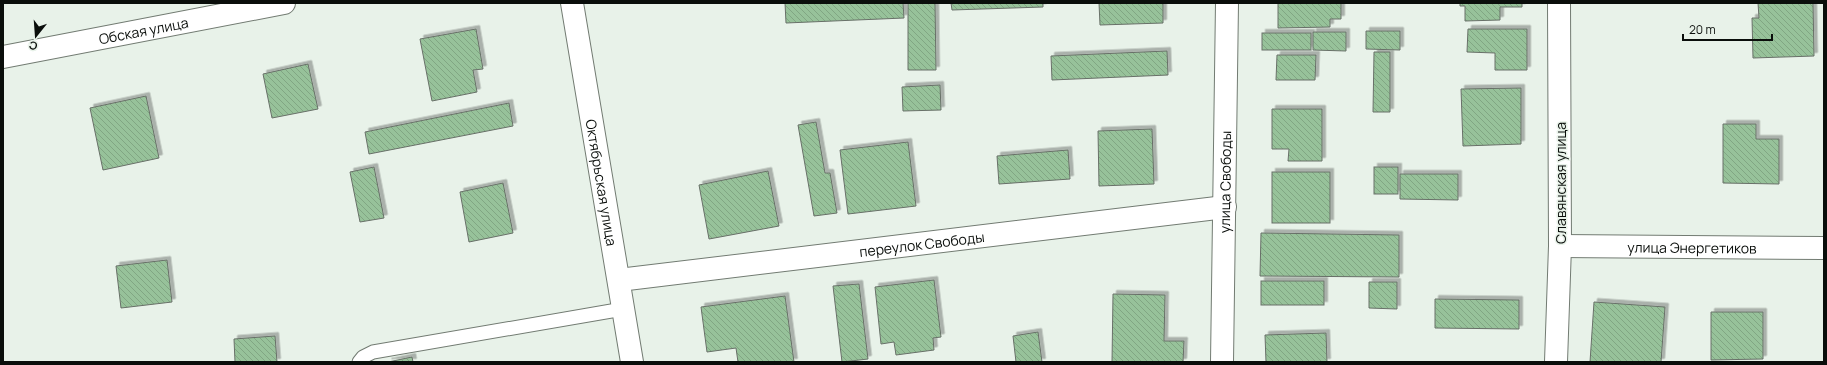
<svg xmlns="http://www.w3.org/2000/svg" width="1827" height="365" font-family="Manrope,sans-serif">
	<defs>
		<pattern id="building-back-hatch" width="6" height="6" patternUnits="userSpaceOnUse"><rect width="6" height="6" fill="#97c29a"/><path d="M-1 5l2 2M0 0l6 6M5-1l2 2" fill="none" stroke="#81a683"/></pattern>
		<filter id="shadow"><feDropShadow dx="3.5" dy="-3.5" stdDeviation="0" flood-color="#0004"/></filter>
	</defs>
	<rect width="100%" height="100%" fill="#e8f2e9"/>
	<g fill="url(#building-back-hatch)" stroke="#687068" filter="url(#shadow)">
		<polygon points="785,3 903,3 904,18 786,23"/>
		<polygon points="908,3 935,3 936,70 908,70"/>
		<polygon points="951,3 1043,3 1043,7 952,10"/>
		<polygon points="1099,3 1163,3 1163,23 1100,25"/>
		<polygon points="1278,3 1341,3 1341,19 1330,19 1330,27 1278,28"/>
		<polygon points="1460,3 1522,3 1522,7 1500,7 1500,20 1465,21 1465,6 1460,6"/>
		<polygon points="1758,3 1813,3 1814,56 1753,58 1752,18 1759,18"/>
		<polygon points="476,29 483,69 473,70 477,92 432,101 420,39"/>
		<polygon points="1468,29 1527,29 1527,70 1495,70 1495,53 1467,52"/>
		<polygon points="1366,31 1400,31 1400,50 1366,49"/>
		<polygon points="1313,32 1346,32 1346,51 1313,50"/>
		<rect x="1262" y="33" width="49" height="17"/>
		<polygon points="1167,51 1168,75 1052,80 1051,56"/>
		<polygon points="1374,52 1390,52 1390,112 1373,112"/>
		<polygon points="1277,55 1316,55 1315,80 1276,80"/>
		<polygon points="308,64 318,109 272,118 263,74"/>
		<polygon points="940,85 941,110 903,111 902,87"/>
		<polygon points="1521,88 1521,144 1463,146 1461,89"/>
		<polygon points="146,96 159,158 103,170 90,108"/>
		<polygon points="509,103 513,126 369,154 365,132"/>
		<polygon points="1272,109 1322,109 1322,161 1288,161 1289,149 1272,149"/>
		<polygon points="816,122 825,173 830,173 837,213 814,216 798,125"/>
		<polygon points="1723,124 1756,124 1756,139 1779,139 1779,184 1723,183"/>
		<polygon points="1152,129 1154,184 1099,186 1098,131"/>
		<polygon points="908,142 916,206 848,214 840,150"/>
		<polygon points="1068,150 1070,179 999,184 997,156"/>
		<polygon points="374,167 384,218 360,222 350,172"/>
		<rect x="1374" y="167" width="24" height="27"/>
		<polygon points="768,171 779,226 709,239 699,185"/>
		<rect x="1272" y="172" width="58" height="51"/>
		<polygon points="1400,174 1458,174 1458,200 1400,199"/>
		<polygon points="503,183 513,233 469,242 460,192"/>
		<polygon points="1261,233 1399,235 1399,277 1260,276"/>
		<polygon points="167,260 172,302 121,308 116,266"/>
		<polygon points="934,280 941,337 933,338 934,350 896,355 894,342 881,344 875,287"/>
		<rect x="1261" y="281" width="63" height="24"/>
		<polygon points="1369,282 1397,282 1397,309 1369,308"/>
		<polygon points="859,284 868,359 842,362 833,286"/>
		<polygon points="1113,294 1165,295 1164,341 1184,341 1183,362 1112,362"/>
		<polygon points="785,296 794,362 738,362 736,348 707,352 701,307"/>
		<polygon points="1435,299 1519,300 1519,329 1435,328"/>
		<polygon points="1594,302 1665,307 1661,362 1590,362"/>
		<polygon points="1711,312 1763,312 1763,359 1711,360"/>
		<polygon points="1038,332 1042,362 1016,362 1013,336"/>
		<polygon points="1326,333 1327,362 1266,362 1265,335"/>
		<polygon points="275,336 277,362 235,362 234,339"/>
		<polygon points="412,357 413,362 388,362"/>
	</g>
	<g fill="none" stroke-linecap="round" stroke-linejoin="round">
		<g stroke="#727b72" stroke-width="15">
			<polyline id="service" points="359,362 363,357 373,352 623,309"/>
		</g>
		<g stroke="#727b72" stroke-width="24">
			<g id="minor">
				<path id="s1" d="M572,3L632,362"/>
				<path id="s2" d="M3,57L284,3"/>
				<path id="s3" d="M1560,246L1824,248"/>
				<path id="s4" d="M619,280L1225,207"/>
				<path id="s5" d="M1222,362L1227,3"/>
				<polyline points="1556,362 1560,246 1559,3"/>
			</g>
		</g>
		<use href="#service" stroke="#fff" stroke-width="13"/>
		<use href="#minor" stroke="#fff" stroke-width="22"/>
	</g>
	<g text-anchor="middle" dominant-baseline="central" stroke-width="3" stroke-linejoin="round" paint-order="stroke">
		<g font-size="14" fill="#0a0e0b" stroke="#e8f2e9">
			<text stroke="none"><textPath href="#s2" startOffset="143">Обская улица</textPath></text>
			<text stroke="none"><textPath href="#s1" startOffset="182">Октябрьская улица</textPath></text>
			<text stroke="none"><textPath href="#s5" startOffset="180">улица Свободы</textPath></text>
			<text transform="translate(1560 183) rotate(-90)">Славянская улица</text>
			<text stroke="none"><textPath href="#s4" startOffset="305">переулок Свободы</textPath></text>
			<text stroke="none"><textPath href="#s3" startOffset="132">улица Энергетиков</textPath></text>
		</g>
	</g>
	<rect width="1827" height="365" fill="none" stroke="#0a0e0b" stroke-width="8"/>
	<g transform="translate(36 36) rotate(197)" stroke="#e8f2e9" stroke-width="3" paint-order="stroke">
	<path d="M0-3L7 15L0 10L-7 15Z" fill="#0a0e0b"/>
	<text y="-6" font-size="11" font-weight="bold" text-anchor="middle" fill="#0a0e0b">С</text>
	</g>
	<path d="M1683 34v6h89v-6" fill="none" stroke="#0a0e0b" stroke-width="2"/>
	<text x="1689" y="34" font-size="12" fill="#0a0e0b" stroke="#e8f2e9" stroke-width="3" paint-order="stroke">20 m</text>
</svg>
